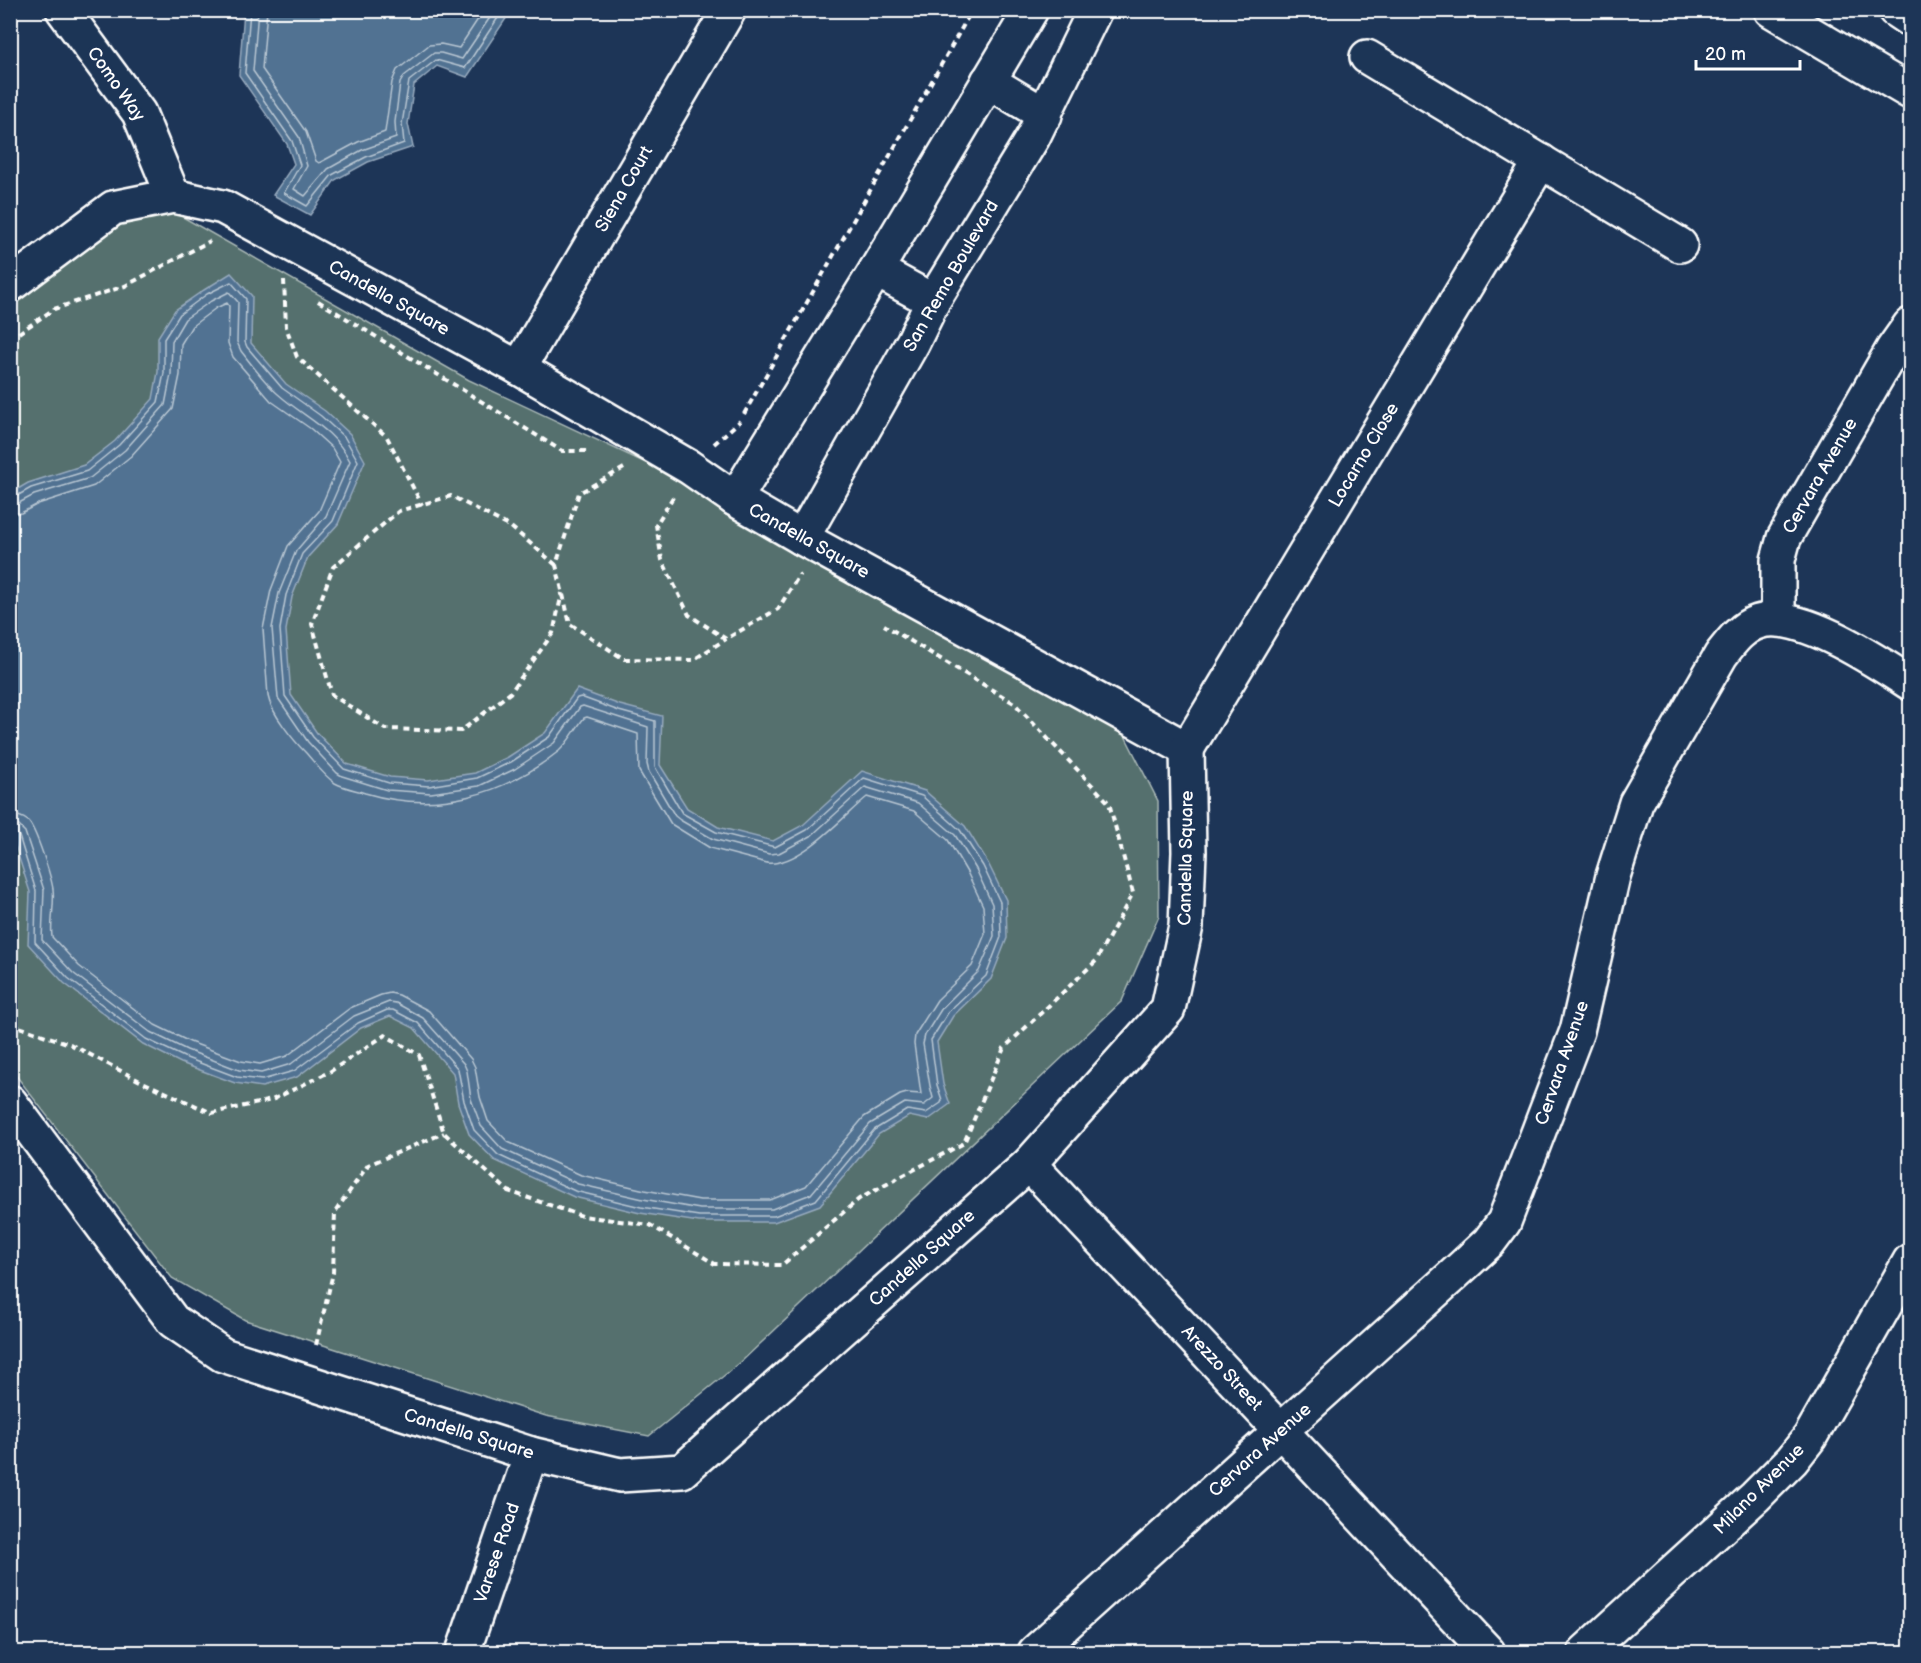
<svg xmlns="http://www.w3.org/2000/svg" width="1921" height="1663" font-family="'Balsamiq Sans',sans-serif">
	<rect width="100%" height="100%" fill="#1d3557"/>
	<filter id="ink" filterUnits="userSpaceOnUse"><feTurbulence type="fractalNoise" baseFrequency=".0167" numOctaves="2"/><feDisplacementMap in="SourceGraphic" scale="12" xChannelSelector="R" yChannelSelector="G"/><feConvolveMatrix kernelMatrix="1 2 1 2 8 2 1 2 1" color-interpolation-filters="sRGB"/></filter>
	<g filter="url(#ink)">
		<polygon fill="#54706e" stroke="#aab8b6" stroke-width="1.5" points="167,208 469,380 682,480 1123,732 1158,801 1159,916 1122,1001 741,1362 649,1436 546,1416 245,1320 172,1278 11,1069 11,305 116,224"/>
		<g fill="#517292" stroke="#97aabe" stroke-width="1.5">
			<polygon points="244,11 244,10 511,11 467,77 437,66 414,85 408,124 413,147 368,162 335,180 310,215 273,195 294,164 287,144 239,75"/>
			<polygon points="231,273 252,296 251,343 286,384 325,411 350,434 365,461 338,524 308,557 292,597 286,630 291,695 317,733 347,764 390,777 428,780 475,773 508,757 545,733 577,689 620,705 662,716 660,765 687,808 718,827 773,841 803,825 862,771 925,791 965,826 988,863 1006,900 1007,938 991,979 953,1016 937,1042 943,1084 950,1104 928,1120 909,1116 879,1134 820,1205 774,1222 699,1222 640,1213 574,1197 494,1160 469,1134 458,1103 453,1073 414,1028 390,1016 361,1028 297,1077 262,1087 235,1083 181,1063 143,1044 64,983 28,944 30,892 10,830 11,493 28,483 84,465 115,441 153,399 158,372 158,337 175,310 204,290"/>
		</g>
		<g fill="none" stroke-linecap="round" stroke-linejoin="round">
			<g stroke="#b9c7d3" stroke-width="1.5">
				<polyline points="250,10 245,73 292,141 300,165 284,193 307,206 332,175 366,157 404,143 402,124 409,81 436,60 465,68 503,10"/>
				<polyline points="258,10 253,71 299,137 307,166 294,189 305,196 328,169 362,150 396,138 395,122 400,83 404,76 434,53 441,53 462,59 495,10"/>
				<polyline points="267,10 262,69 306,132 316,161 319,163 358,142 385,132 392,82 397,70 429,45 441,44 459,48 484,10"/>
				<polyline points="10,498 15,497 31,488 87,471 119,445 158,402 164,373 164,339 180,314 207,294 231,282 246,299 245,342 247,347 282,388 321,416 345,438 358,461 333,521 302,554 286,595 280,629 285,696 313,737 344,769 389,783 429,786 477,778 511,762 549,737 577,698 581,697 619,711 655,721 655,767 682,813 716,832 775,847 807,830 864,778 922,796 960,830 983,866 1000,902 1001,937 986,976 949,1011 931,1040 937,1085 942,1100 941,1103 926,1113 907,1110 874,1130 816,1200 774,1216 699,1216 641,1207 575,1191 498,1155 474,1130 464,1101 458,1069 418,1023 393,1010 387,1010 358,1023 294,1071 262,1080 237,1077 184,1057 146,1039 68,978 35,942 36,891 19,836 16,833 10,832"/>
				<path d="M10,505L17,504L34,495L90,478L125,450L165,405L171,374L172,341L185,319L211,301L229,292L238,302L237,342L241,351C252,365 264,382 278,394C306,419 331,426 350,461L326,516L296,551L279,593L272,628L278,698L308,742L337,773L342,776L387,790L431,793L479,786L515,769L554,743L580,707L583,706L648,727L647,764L649,772L675,816L680,820L713,839L769,854L779,853L811,836L865,787L918,803L955,835L976,869L992,904L994,936L979,971L942,1008L925,1035L923,1044L930,1086L933,1098L924,1105L905,1103L870,1124L811,1194L772,1209H700L643,1199L578,1184L502,1149L481,1126L471,1099L467,1071L464,1064L423,1018L396,1003L389,1002L354,1016L291,1064L261,1073L239,1070L187,1050L150,1032L73,973L42,940L44,890L25,832L19,826L10,824"/>
				<path d="M10,514L21,513L38,504L94,486L131,456L173,409L180,375L181,344L192,326L216,308L227,303L229,306L228,343L233,357L271,401L311,429L332,448L340,462L319,511L288,546L271,590L263,629L268,696C271,713 294,741 306,753C315,763 324,776 335,783C344,788 356,790 365,793C435,814 503,796 559,751C569,742 576,728 584,718L587,717L638,734L639,771L671,824L710,848L767,863C800,867 843,816 867,797L914,811L948,840L968,874L983,906L985,934L972,966L937,1000L915,1035L914,1044L921,1094L907,1093L900,1095L864,1117L806,1186L770,1200H700L645,1190L581,1175L508,1142L488,1121L480,1097L475,1067L471,1059L429,1011L399,995L390,993L381,995L350,1008L287,1056L260,1064L241,1061L190,1042L155,1025L79,966L52,937C50,921 55,904 53,889C51,876 36,829 28,821C23,817 17,815 10,815"/>
			</g>
			<g stroke="#fff" stroke-width="38">
				<g id="minor">
					<polyline points="63,10 139,113 173,196"/>
					<polyline points="1367,57 1680,245"/>
					<polyline points="988,81 1045,115"/>
					<polyline points="876,270 933,301"/>
					<polyline points="10,285 113,208 173,196 223,207 519,368 689,467 735,499 802,538 1187,749"/>
					<polyline points="519,368 729,10"/>
					<polyline points="735,499 876,270 1031,10"/>
					<polyline points="802,538 913,342 933,301 1033,137 1095,10"/>
					<polyline points="1778,619 1778,560 1784,538 1893,349 1910,325"/>
					<polyline points="1187,749 1541,161"/>
					<polyline points="10,1102 173,1321 223,1355 531,1454 620,1475 682,1471 1029,1164 1168,1009 1186,926 1189,852 1187,749"/>
					<polyline points="1029,1164 1281,1431 1488,1652"/>
					<polyline points="463,1652 531,1454"/>
					<path d="M1035,1652L1450,1278L1489,1242L1504,1222L1577,1031L1613,876L1636,803L1721,655C1731,642 1742,627 1758,622C1799,609 1876,661 1910,683"/>
					<polyline points="1585,1652 1755,1497 1792,1460 1810,1437 1910,1261"/>
				</g>
			</g>
			<g stroke="#fff" stroke-width="38">
				<g id="highway">
					<polyline points="1771,10 1910,92"/>
					<polyline points="1895,10 1910,20"/>
				</g>
			</g>
			<g stroke="#fff" stroke-width="4" stroke-dasharray="6 4.5" stroke-linecap="butt">
				<polyline points="284,280 286,327 297,357 387,437 422,505"/>
				<polyline points="318,301 562,451 589,451"/>
				<polyline points="10,339 54,309 125,286 210,241"/>
				<polyline points="744,414 972,10"/>
				<polyline points="714,444 740,421"/>
				<polyline points="624,468 579,493 556,565 570,624 624,659 693,660 726,639"/>
				<polyline points="673,497 656,525 662,560 689,615 726,639 778,609 800,574"/>
				<polyline points="556,565 511,527 451,496 399,511 333,567 312,624 332,695 385,729 461,731 510,693 553,633 562,593"/>
				<polyline points="10,1024 70,1044 140,1081 212,1113 272,1100 331,1071 385,1035 419,1055 444,1133 508,1191 582,1216 650,1225 715,1264 782,1265 859,1199 964,1143 1004,1048 1096,961 1133,893 1109,803 1014,703 884,625"/>
				<polyline points="316,1345 333,1273 335,1212 368,1165 444,1133"/>
			</g>
			<use href="#minor" stroke="#1d3557" stroke-width="33"/>
			<use href="#highway" stroke="#1d3557" stroke-width="33"/>
		</g>
	</g>
	<g text-anchor="middle" dominant-baseline="central" stroke-width="5" stroke-linejoin="round" paint-order="stroke">
		<g font-size="18" fill="#fff" stroke="#1d3557">
			<text transform="translate(116 84) rotate(55)">Como Way</text>
			<text transform="translate(624 189) rotate(-60)">Siena Court</text>
			<text transform="translate(951 276) rotate(-60)">San Remo Boulevard</text>
			<text transform="translate(389 298) rotate(29)">Candella Square</text>
			<text transform="translate(1364 455) rotate(-59)">Locarno Close</text>
			<text transform="translate(1820 476) rotate(-60)">Cervara Avenue</text>
			<text transform="translate(809 541) rotate(29)">Candella Square</text>
			<text transform="translate(1186 858) rotate(-89)">Candella Square</text>
			<text transform="translate(1562 1063) rotate(-71)">Cervara Avenue</text>
			<text transform="translate(922 1258) rotate(-42)">Candella Square</text>
			<text transform="translate(1222 1368) rotate(47)">Arezzo Street</text>
			<text transform="translate(469 1434) rotate(17)">Candella Square</text>
			<text transform="translate(1260 1450) rotate(-42)">Cervara Avenue</text>
			<text transform="translate(1759 1489) rotate(-45)">Milano Avenue</text>
			<text transform="translate(497 1553) rotate(-71)">Varese Road</text>
		</g>
	</g>
	<rect width="1921" height="1663" fill="none" stroke="#1d3557" stroke-width="36"/>
	<rect x="18" y="18" width="1885" height="1627" fill="none" stroke="#fff" stroke-width="2" filter="url(#ink)"/>
	<path d="M1696 60v9h104v-9" fill="none" stroke="#ffffff" stroke-width="3"/>
	<text x="1705" y="60" font-size="18" fill="#ffffff" stroke="#1d3557" stroke-width="4.5" paint-order="stroke">20 m</text>
</svg>
